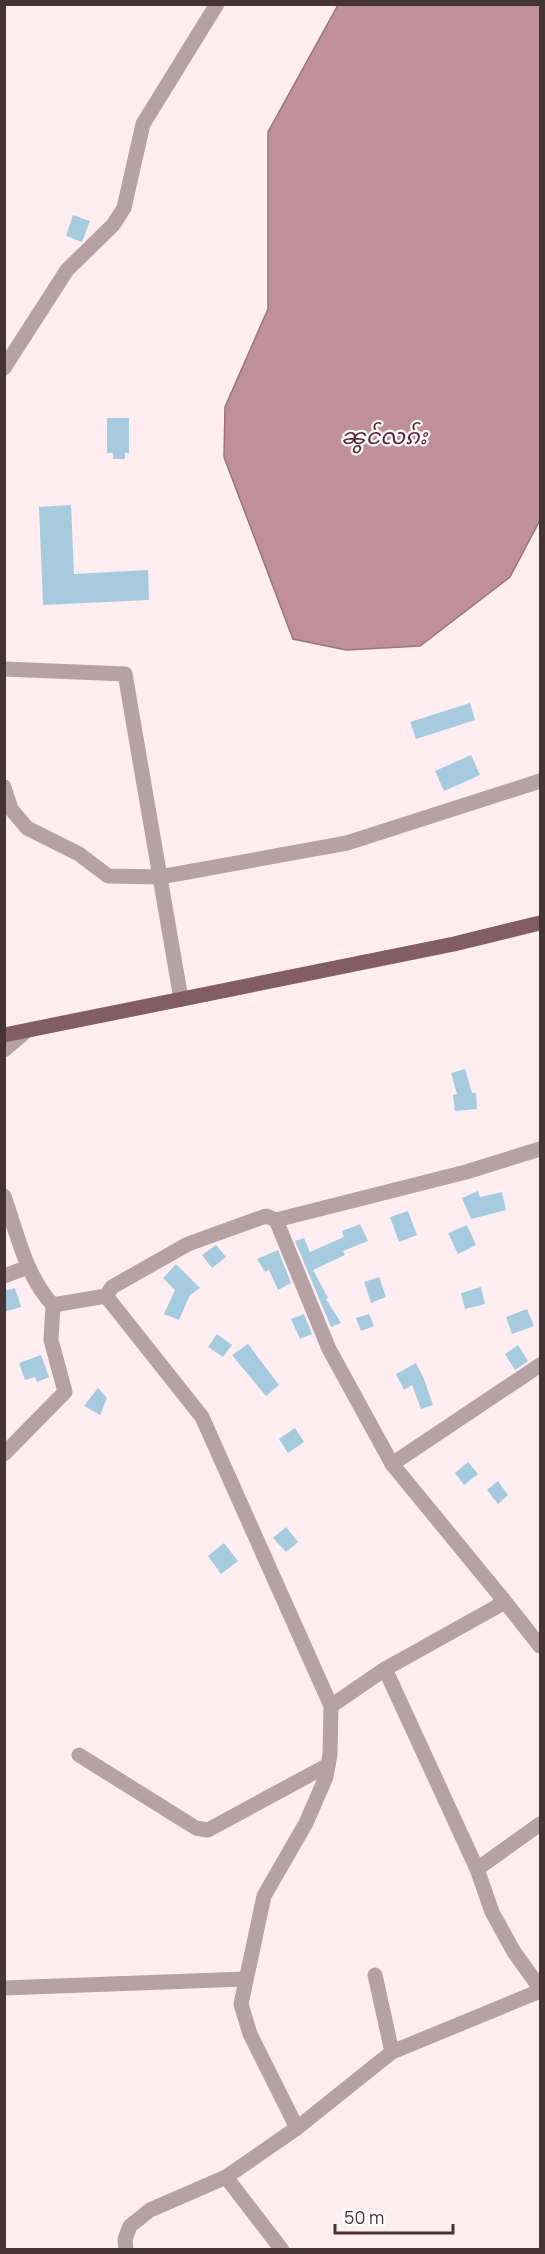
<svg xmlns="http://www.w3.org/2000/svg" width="545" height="2254" font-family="Manrope,'Noto Sans Myanmar',sans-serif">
	<rect width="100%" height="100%" fill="#ffeef1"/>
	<polygon fill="#bf909a" stroke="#9a747c" stroke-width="1.5" points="338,5 540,5 540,520 510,577 420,646 346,650 293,639 224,457 225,407 268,309 268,132"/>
	<g fill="#a6cbdf">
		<polygon points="73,215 90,221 82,242 66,236"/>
		<polygon points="107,418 129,418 129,453 125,453 125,459 113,459 113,453 107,453"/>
		<polygon points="71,505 74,574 148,570 149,600 43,605 39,507"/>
		<polygon points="470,703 475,720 416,739 410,722"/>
		<polygon points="471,755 480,775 444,791 435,771"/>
		<polygon points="465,1069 472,1093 476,1093 477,1109 455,1111 453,1095 457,1094 451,1073"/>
		<polygon points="478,1191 480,1197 502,1192 506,1210 471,1219 462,1198"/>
		<polygon points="408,1211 417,1235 399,1242 390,1217"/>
		<polygon points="360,1224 368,1241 343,1251 345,1255 313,1270 328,1298 326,1299 341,1323 331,1327 295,1241 304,1238 310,1252 344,1237 342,1231"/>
		<polygon points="467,1225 476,1245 458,1254 448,1233"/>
		<polygon points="216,1245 226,1257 212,1268 202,1255"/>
		<polygon points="278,1250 291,1283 278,1290 269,1270 265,1272 257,1259"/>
		<polygon points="176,1264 200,1288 190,1295 179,1320 164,1314 175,1290 163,1278"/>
		<polygon points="379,1277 386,1297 371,1303 364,1282"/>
		<polygon points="481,1287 485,1304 465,1309 461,1293"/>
		<polygon points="15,1288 21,1307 4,1312 4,1291"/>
		<polygon points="527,1309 534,1326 512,1334 506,1317"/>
		<polygon points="304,1314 312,1334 300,1339 291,1319"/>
		<polygon points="369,1314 374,1326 361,1331 356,1318"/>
		<polygon points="217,1334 232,1345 223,1357 208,1347"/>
		<polygon points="248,1344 279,1385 266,1396 232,1355"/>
		<polygon points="518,1345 528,1361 515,1370 505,1354"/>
		<polygon points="41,1355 49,1377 37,1382 35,1377 25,1380 19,1363"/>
		<polygon points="416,1363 424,1379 433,1405 421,1409 412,1385 404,1390 396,1374"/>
		<polygon points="98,1388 107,1398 100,1415 84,1406"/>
		<polygon points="295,1428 304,1442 288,1453 279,1439"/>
		<polygon points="468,1462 478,1474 464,1485 455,1473"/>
		<polygon points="498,1481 508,1495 498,1504 487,1490"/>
		<polygon points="286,1527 298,1542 286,1552 273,1538"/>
		<polygon points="224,1543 238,1561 221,1574 208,1556"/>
	</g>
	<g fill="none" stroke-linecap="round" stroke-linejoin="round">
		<g stroke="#b6a1a5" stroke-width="15">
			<polyline points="4,368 67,270 113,225 124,208 143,124 217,4"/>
			<polyline points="4,669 125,674 181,999"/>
			<polyline points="4,787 11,809 27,828 79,854 108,876 160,877 347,843 540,781"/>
			<polyline points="4,1050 24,1033"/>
			<path d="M4,1196C17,1233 26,1277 53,1305L106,1296L112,1287L188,1244L266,1216L276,1220L466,1172L540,1149"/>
			<polyline points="276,1220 329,1349 392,1464 502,1598 498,1606 385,1669 331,1706"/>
			<polyline points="4,1276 28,1267"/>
			<polyline points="106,1296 202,1417 331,1706 330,1754 326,1777 306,1823 264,1896 241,2004 250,2034 297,2128"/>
			<polyline points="4,1454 65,1392 51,1340 53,1305"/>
			<polyline points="392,1464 540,1365"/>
			<polyline points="502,1598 540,1646"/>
			<polyline points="385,1669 477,1869 492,1912 514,1952 540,1988"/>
			<polyline points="79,1755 196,1828 208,1830 328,1765"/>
			<polyline points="477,1869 540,1824"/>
			<polyline points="375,1975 392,2052"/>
			<polyline points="4,1988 245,1979"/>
			<polyline points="226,2177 282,2250"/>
			<polyline points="126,2250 125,2239 130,2226 150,2210 226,2177 297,2128 392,2052 540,1991"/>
		</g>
		<polyline stroke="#825d65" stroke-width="15" points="4,1035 454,944 540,923"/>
	</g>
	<g text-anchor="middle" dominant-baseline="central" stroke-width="4.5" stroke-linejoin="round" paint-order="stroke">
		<g font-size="22" font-style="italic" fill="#5c2233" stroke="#fff">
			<text x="384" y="436">ၼွင်လၵ်း</text>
		</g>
	</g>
	<rect width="545" height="2254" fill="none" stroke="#443437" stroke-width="12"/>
	<path d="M335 2224v9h118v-9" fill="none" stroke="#443437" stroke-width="3"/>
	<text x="344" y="2224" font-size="18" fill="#443437" stroke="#ffffff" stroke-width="4.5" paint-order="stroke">50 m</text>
</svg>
